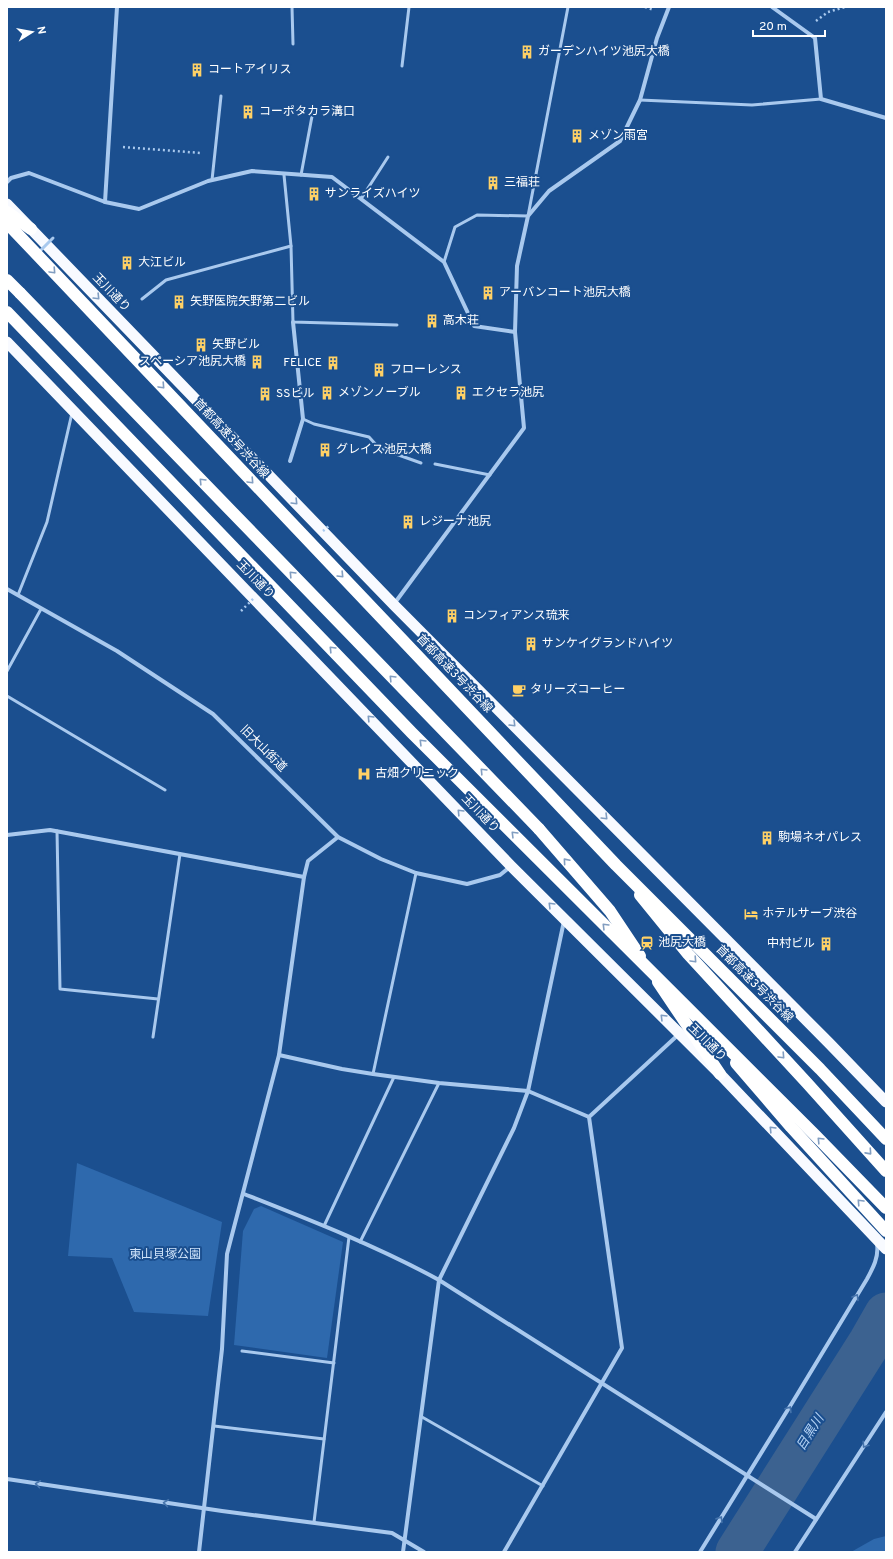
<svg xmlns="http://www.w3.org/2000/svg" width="893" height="1559" font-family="Overpass,'Noto Sans JP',sans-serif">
	<rect width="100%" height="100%" fill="#1b4f8f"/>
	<g fill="#2e69ad">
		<polygon points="77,1163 222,1222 208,1316 134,1312 112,1258 68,1256"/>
		<polygon points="261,1206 343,1242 327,1358 234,1345 243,1231 254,1209"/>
		<polygon points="886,1536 886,1552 851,1552 874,1539"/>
	</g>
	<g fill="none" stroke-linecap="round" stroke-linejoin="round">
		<polyline stroke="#3c6290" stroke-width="43" points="737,1552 870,1342 886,1314"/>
		<g stroke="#a9c9ee" stroke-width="2.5" stroke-dasharray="2 3" stroke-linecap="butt">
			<polyline points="645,7 654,10"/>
			<polyline points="816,21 828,12 845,7"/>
			<polyline points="123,147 201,153"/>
		</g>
		<g stroke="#a9c9ee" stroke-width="3">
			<polyline points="292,7 293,44"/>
			<polyline points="402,66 409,7"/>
			<polyline points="640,100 752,105 821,99"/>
			<polyline points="301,175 313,111"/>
			<polyline points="212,180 221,96"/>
			<polyline points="361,199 388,157"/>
			<polyline points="291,246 293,322 397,325"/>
			<polyline points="444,262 455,227 477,215 528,216 568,7"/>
			<polyline points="142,299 166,280 291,246 284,175"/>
			<polyline points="303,419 314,424 369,437 379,448 421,463"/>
			<polyline points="435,464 490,475"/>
			<polyline points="18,595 47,522 72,413"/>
			<polyline points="7,671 41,609"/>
			<polyline points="7,696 165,790"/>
			<polyline points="57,831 60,989 158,999"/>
			<polyline points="153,1037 180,854"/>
			<polyline points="373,1074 416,873"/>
			<polyline points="324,1226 394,1077"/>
			<polyline points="360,1242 439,1083"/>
			<polyline points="242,1351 334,1363"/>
			<polyline points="422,1417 543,1486"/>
			<polyline points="214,1426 324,1439"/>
			<polyline points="314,1522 349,1237"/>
		</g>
		<g stroke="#a9c9ee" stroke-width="4">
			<polyline points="772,7 815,38 821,99 886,118"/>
			<polyline points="7,182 11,178 29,173 105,202 139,209 208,181 252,171 332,177 444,262 474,326 515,332"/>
			<polyline points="105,202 117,7"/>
			<polyline points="290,461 303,419 293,322"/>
			<polyline points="7,589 117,651 213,714 338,837 381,859 416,873 467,884 500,875 511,866"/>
			<polyline points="394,604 524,428 515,332 517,266 528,216 549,191 620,141 640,100 657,38 669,7"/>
			<polyline points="7,835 50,830 304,877"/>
			<polyline points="279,1055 342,1069 373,1074 439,1083 528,1091 589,1117"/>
			<path d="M244,1194C310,1220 377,1246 439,1280L816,1519"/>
			<polyline points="7,1479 222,1511 392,1533 424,1552"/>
			<polyline points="199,1552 222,1349 227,1254 279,1055 304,877 308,861 338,837"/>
			<polyline points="403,1552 439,1280 514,1128 528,1091 564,921"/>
			<polyline points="504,1552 622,1348 589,1117 679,1034"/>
			<path d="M700,1552L792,1403L867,1279C873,1268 879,1257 877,1244"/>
			<polyline points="795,1552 886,1412"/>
		</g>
		<g stroke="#f8faff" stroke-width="11">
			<polyline points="7,204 394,605 829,1043 886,1102"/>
			<polyline points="7,342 511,866 720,1074 886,1249"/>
		</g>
		<g stroke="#fff" stroke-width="12">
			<polyline points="7,212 31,229"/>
			<polyline points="7,280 20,293"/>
			<polyline points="539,829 610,911 640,956"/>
			<polyline points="640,895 688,954 807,1083 886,1171"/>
			<polyline points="658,982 720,1074"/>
			<polyline points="736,1063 791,1127 886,1231"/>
		</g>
		<g stroke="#a9c9ee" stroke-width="2.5" stroke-dasharray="2 3" stroke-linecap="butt">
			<polyline points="323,531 330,525"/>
			<polyline points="241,611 255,597"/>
		</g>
		<polyline stroke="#a9c9ee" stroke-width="3" points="39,252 53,238"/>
		<g stroke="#fff" stroke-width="12">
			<polyline points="7,223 616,865 820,1069 886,1139"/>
			<polyline points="20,293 539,829"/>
			<polyline points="7,312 412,733 815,1135 886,1208"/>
		</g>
	</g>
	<defs><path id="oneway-chevron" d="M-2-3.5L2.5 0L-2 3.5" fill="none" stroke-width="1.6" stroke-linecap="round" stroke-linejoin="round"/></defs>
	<g stroke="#829ec1">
		<use href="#oneway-chevron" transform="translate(53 271) rotate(47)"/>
		<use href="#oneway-chevron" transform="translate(162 386) rotate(47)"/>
		<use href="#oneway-chevron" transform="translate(202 481) rotate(-134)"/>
		<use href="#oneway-chevron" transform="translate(251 481) rotate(47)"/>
		<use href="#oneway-chevron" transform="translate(292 574) rotate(-134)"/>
		<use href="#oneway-chevron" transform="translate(341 575) rotate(46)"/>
		<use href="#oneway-chevron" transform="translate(332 649) rotate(-134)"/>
		<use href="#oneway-chevron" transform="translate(392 678) rotate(-134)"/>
		<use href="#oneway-chevron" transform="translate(422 742) rotate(-135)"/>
		<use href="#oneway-chevron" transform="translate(483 771) rotate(-134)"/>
		<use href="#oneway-chevron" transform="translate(514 834) rotate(-135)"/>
		<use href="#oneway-chevron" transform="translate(566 861) rotate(-131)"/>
		<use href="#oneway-chevron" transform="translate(605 926) rotate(-135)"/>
		<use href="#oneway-chevron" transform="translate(694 960) rotate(47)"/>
		<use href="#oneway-chevron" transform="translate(782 1056) rotate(47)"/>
		<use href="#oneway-chevron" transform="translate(820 1140) rotate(-134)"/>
		<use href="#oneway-chevron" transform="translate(869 1152) rotate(48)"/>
		<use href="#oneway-chevron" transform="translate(860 1202) rotate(-133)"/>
	</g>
	<g stroke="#7e9cc1">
		<use href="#oneway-chevron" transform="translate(97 297) rotate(46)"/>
		<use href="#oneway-chevron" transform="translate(295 502) rotate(46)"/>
		<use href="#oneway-chevron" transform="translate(370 718) rotate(-134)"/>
		<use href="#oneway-chevron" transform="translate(513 724) rotate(45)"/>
		<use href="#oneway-chevron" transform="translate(460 812) rotate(-134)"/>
		<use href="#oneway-chevron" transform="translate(605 817) rotate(45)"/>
		<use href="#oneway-chevron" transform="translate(551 905) rotate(-135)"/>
		<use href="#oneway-chevron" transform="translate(663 1017) rotate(-135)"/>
		<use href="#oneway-chevron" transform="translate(772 1129) rotate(-134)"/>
	</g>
	<g stroke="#4674ac">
		<use href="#oneway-chevron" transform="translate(856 1297) rotate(-59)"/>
		<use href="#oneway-chevron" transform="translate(789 1409) rotate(-58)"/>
		<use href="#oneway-chevron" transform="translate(865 1445) rotate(123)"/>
		<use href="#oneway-chevron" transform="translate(38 1484) rotate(-172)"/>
		<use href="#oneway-chevron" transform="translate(166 1503) rotate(-172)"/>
		<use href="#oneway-chevron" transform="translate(720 1519) rotate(-58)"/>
	</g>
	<defs>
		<g id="building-bare" transform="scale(1.08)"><path d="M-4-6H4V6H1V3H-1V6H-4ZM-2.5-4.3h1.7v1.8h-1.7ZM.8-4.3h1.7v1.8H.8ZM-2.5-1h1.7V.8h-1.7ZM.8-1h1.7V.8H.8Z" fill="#ffd166" stroke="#1b4f8f" stroke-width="2.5" paint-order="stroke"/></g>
		<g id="cafe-bare" transform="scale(1.08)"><path d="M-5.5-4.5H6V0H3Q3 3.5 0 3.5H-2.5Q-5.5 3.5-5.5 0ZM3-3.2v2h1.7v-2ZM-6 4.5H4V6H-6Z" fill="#ffd166" stroke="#1b4f8f" stroke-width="2.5" paint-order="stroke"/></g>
		<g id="hospital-bare" transform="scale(1.08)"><path d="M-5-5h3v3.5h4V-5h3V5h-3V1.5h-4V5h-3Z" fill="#ffd166" stroke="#1b4f8f" stroke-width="2.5" paint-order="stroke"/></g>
		<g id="hotel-bare" transform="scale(1.08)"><path d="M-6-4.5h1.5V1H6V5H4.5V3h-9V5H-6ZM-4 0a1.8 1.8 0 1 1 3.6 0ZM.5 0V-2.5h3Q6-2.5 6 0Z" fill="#ffd166" stroke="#1b4f8f" stroke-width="2.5" paint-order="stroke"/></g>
		<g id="station-bare" transform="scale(1.08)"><path d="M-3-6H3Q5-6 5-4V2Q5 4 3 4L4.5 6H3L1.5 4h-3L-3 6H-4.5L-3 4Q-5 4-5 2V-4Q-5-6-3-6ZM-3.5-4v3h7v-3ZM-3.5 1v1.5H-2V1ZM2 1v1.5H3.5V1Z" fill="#ffd166" stroke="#1b4f8f" stroke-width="2.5" paint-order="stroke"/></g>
	</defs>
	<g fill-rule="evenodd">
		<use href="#building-bare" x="527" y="52"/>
		<use href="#building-bare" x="197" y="70"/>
		<use href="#building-bare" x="248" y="112"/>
		<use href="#building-bare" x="577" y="136"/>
		<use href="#building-bare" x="493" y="183"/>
		<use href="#building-bare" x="314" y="194"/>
		<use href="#building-bare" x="127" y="263"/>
		<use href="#building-bare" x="488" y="293"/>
		<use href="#building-bare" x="179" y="302"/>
		<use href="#building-bare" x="432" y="321"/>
		<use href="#building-bare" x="201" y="345"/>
		<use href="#building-bare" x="257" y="362"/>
		<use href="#building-bare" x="333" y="363"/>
		<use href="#building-bare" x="379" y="370"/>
		<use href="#building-bare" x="327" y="393"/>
		<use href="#building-bare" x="461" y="393"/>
		<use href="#building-bare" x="265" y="394"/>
		<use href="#building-bare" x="325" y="450"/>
		<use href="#building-bare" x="408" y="522"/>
		<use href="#building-bare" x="452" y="616"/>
		<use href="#building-bare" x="531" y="644"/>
		<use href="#cafe-bare" x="519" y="690"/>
		<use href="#hospital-bare" x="364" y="774"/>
		<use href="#building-bare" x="767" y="838"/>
		<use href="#hotel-bare" x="751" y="914"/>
		<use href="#station-bare" x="647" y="943"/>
		<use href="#building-bare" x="826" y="944"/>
	</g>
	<g text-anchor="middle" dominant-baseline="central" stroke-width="4" stroke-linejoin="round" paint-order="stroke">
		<g font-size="12" fill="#fff" stroke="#1b4f8f" text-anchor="start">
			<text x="538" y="52">ガーデンハイツ池尻大橋</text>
			<text x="208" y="70">コートアイリス</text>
			<text x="259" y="112">コーポタカラ溝口</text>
			<text x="588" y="136">メゾン雨宮</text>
			<text x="504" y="183">三福荘</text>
			<text x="325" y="194">サンライズハイツ</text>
			<text x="138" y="263">大江ビル</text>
			<text x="499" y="293">アーバンコート池尻大橋</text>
			<text x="190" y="302">矢野医院矢野第二ビル</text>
			<text x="443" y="321">高木荘</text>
			<text x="212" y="345">矢野ビル</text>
			<text x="246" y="362" text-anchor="end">スペーシア池尻大橋</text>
			<text x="322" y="363" text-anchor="end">FELICE</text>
			<text x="390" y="370">フローレンス</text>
			<text x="338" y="393">メゾンノーブル</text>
			<text x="472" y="393">エクセラ池尻</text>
			<text x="276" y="394">SSビル</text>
			<text x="336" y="450">グレイス池尻大橋</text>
			<text x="419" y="522">レジーナ池尻</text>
			<text x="463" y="616">コンフィアンス琉来</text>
			<text x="542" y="644">サンケイグランドハイツ</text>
			<text x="530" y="690">タリーズコーヒー</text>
			<text x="375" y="774">古畑クリニック</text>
			<text x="778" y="838">駒場ネオパレス</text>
			<text x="762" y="914">ホテルサーブ渋谷</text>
			<text x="658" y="943">池尻大橋</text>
			<text x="815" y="944" text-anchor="end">中村ビル</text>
		</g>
		<g font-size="12" fill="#fff" stroke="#1b4f8f">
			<text transform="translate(111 293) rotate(46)">玉川通り</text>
			<text transform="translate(231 439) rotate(47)">首都高速3号渋谷線</text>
			<text transform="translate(255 580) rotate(46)">玉川通り</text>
			<text transform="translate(454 674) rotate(46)">首都高速3号渋谷線</text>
			<text transform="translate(263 749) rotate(45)">旧大山街道</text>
			<text transform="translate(480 814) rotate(46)">玉川通り</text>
			<text transform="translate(754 984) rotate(45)">首都高速3号渋谷線</text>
			<text transform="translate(707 1043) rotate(45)">玉川通り</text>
		</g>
		<g font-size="12" fill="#cfe3fa" stroke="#1b4f8f">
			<text x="165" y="1255">東山貝塚公園</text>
		</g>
		<g font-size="13" font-style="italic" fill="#b5d3f5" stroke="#1b4f8f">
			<text transform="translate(811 1433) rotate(-58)">目黒川</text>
		</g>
	</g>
	<rect width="893" height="1559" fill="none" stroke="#ffffff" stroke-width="16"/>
	<g transform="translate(32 32) rotate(79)" stroke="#1b4f8f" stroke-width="3" paint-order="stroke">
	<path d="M0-3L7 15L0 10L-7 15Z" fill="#ffffff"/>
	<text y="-6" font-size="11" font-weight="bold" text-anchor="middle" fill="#ffffff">N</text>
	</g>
	<path d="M753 30v6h72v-6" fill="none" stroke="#ffffff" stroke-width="2"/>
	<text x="759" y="30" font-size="12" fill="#ffffff" stroke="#1b4f8f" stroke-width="3" paint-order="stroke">20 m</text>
</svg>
